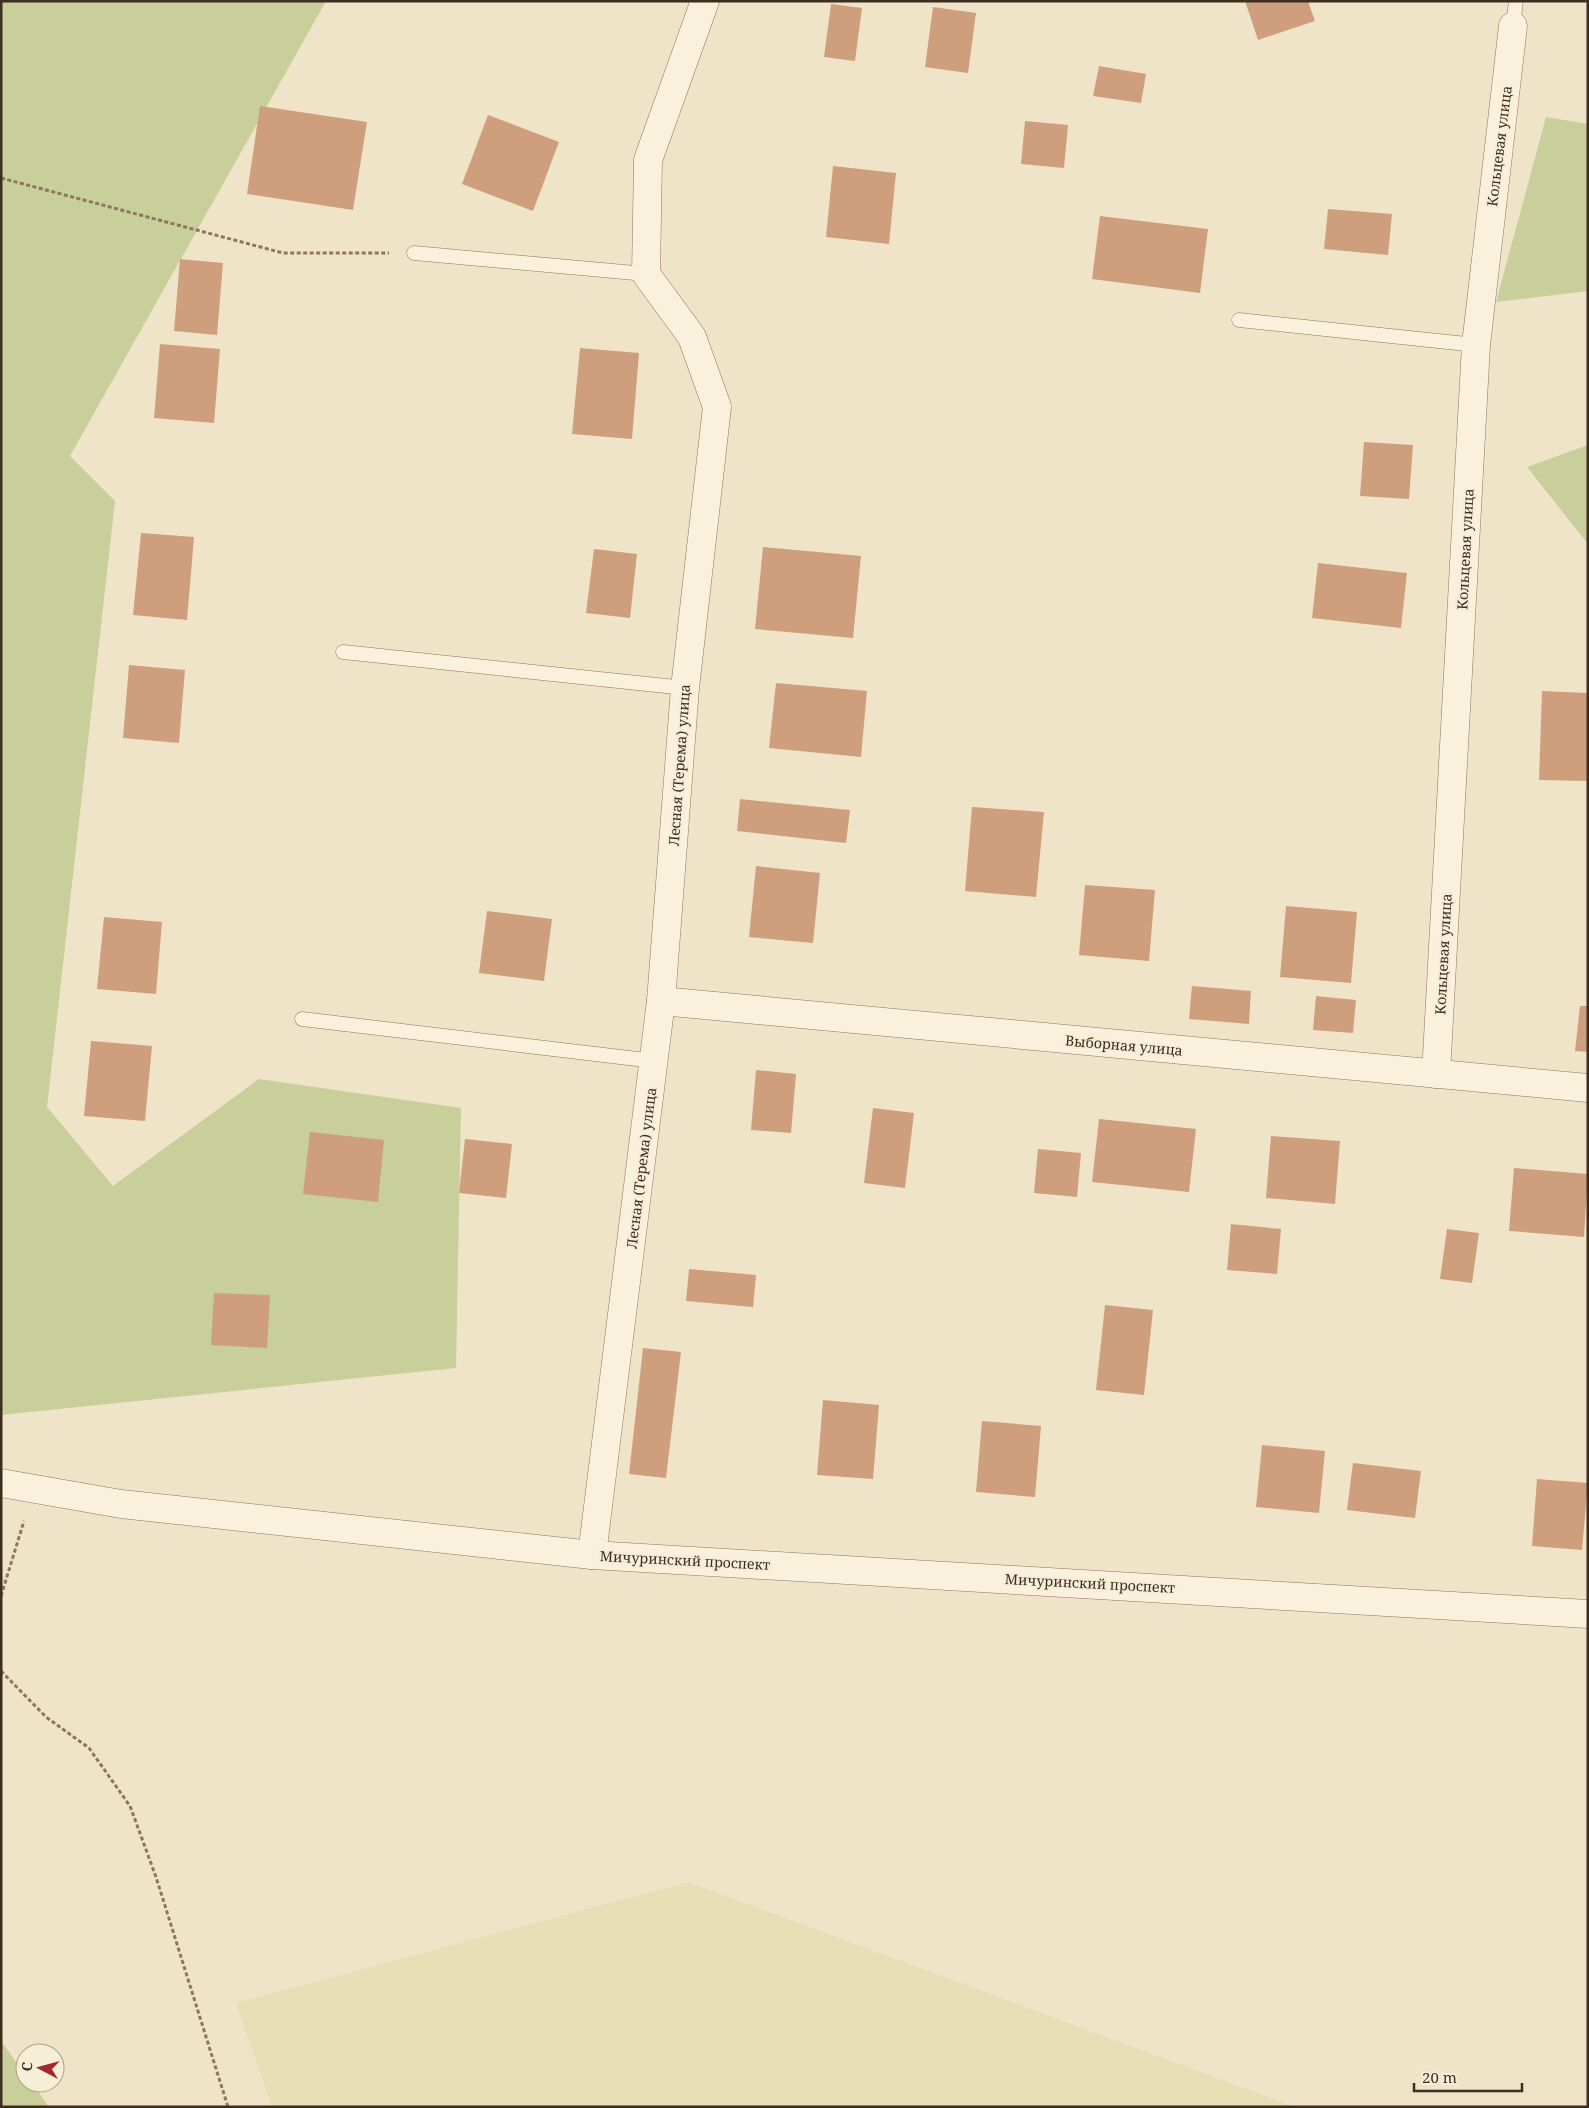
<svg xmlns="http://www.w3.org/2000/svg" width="1589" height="2108" font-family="'Noto Serif',serif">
	<rect width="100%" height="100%" fill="#f0e4c8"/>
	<polygon fill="#e6deb5" points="688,1882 1295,2107 272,2107 236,2003"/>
	<g fill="#c9cf9b">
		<polygon points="1,1 326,1 70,456 115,501 47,1107 113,1186 259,1079 461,1108 456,1368 1,1415"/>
		<polygon points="1546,117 1588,124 1588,291 1496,302"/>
		<polygon points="1588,445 1588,544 1527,467"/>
		<polygon points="1,2041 25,2074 25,2083 32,2083 49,2107 1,2107"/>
	</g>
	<g fill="#cf9f7d">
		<polygon points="1245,1 1308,1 1315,21 1258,40"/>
		<polygon points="831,4 862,8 855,61 824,57"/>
		<polygon points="933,7 976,13 968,73 925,67"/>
		<polygon points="1099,66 1146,74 1141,103 1093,96"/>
		<polygon points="260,106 367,122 353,210 247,194"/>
		<polygon points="488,115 559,142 533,211 462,184"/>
		<polygon points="1025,121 1068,125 1064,168 1021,164"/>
		<polygon points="833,166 896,173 889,244 826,237"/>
		<polygon points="1328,209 1392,214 1388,255 1324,249"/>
		<polygon points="1100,216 1208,229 1200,293 1092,279"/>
		<polygon points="180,259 223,263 217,335 174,331"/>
		<polygon points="160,344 220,349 214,423 154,418"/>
		<polygon points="580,348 639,353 632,439 572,434"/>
		<polygon points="1364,442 1413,445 1409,499 1360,496"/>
		<polygon points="141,533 194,537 187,620 133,615"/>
		<polygon points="763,547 861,556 853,638 755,629"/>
		<polygon points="594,549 637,554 630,618 586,613"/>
		<polygon points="1318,563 1407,573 1401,628 1312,618"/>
		<polygon points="129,665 185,670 179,743 123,738"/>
		<polygon points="776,683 867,691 861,757 769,748"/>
		<polygon points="1542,691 1588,693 1588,781 1539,780"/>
		<polygon points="740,799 850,810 846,843 737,831"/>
		<polygon points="972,807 1044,812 1036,897 965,891"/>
		<polygon points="756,866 820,873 813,943 749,937"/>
		<polygon points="1085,885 1155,890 1149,961 1079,955"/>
		<polygon points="1286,906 1357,912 1351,983 1280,977"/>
		<polygon points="487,911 552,919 544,981 479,973"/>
		<polygon points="104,917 162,922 156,994 97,989"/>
		<polygon points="1192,986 1251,991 1249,1024 1189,1019"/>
		<polygon points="1316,996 1356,1000 1353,1033 1313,1030"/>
		<polygon points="1580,1006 1588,1006 1588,1052 1575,1051"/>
		<polygon points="91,1041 152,1046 145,1121 84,1116"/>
		<polygon points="756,1070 796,1074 791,1133 751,1130"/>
		<polygon points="873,1108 914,1113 905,1188 864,1183"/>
		<polygon points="1099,1119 1196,1129 1189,1192 1092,1182"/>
		<polygon points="310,1132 384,1140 378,1202 303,1194"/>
		<polygon points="1271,1136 1340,1141 1335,1204 1266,1198"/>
		<polygon points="465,1139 512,1144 506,1198 459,1193"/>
		<polygon points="1038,1149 1081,1153 1077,1197 1034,1193"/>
		<polygon points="1514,1168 1588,1174 1584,1237 1509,1231"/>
		<polygon points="1231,1224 1281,1229 1277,1274 1227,1270"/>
		<polygon points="1447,1229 1479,1233 1472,1283 1440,1279"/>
		<polygon points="689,1269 756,1275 753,1307 686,1301"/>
		<polygon points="214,1293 270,1295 267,1348 211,1345"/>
		<polygon points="1105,1305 1153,1310 1144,1395 1096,1390"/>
		<polygon points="643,1348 681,1352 666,1478 629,1474"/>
		<polygon points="823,1400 879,1405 873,1479 817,1475"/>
		<polygon points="982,1421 1041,1426 1035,1497 976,1492"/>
		<polygon points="1262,1445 1325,1451 1319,1513 1256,1507"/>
		<polygon points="1353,1463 1421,1471 1415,1518 1347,1510"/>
		<polygon points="1537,1479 1588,1483 1582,1550 1532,1546"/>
	</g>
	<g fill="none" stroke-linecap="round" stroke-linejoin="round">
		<g stroke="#8d765c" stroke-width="15">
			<g id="service">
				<polyline points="1513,26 1516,1"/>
				<polyline points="414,253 646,274"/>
				<polyline points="1239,320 1476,345"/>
				<polyline points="343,652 685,688"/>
				<polyline points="302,1019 654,1061"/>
			</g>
		</g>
		<g stroke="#8d765c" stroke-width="29">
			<g id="minor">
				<polyline points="661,1001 1588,1088"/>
				<polyline points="1436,1074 1476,345 1513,26"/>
				<polyline points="1,1483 121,1504 592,1555 1588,1614"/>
				<polyline points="592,1555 661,1001 685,688 717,407 692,337 646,274 648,160 705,1"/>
			</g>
		</g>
		<g stroke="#8d765c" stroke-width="3" stroke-dasharray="4 2.5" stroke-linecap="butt">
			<polyline points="1,178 283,253 389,253"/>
			<polyline points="1,1596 24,1521"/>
			<polyline points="1,1671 46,1717 89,1748 130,1806 156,1877 228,2107"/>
		</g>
		<use href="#service" stroke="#faf1dc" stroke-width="14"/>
		<use href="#minor" stroke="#faf1dc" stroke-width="28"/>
	</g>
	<g text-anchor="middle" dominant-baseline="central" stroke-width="5" stroke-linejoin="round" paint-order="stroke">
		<g font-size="14" fill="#3d2e20" stroke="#f7eed8">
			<text transform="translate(1499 146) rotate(-83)">Кольцевая улица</text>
			<text transform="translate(1465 549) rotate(-87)">Кольцевая улица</text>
			<text transform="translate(679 765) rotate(-86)">Лесная (Терема) улица</text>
			<text transform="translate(1443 954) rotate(-87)">Кольцевая улица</text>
			<text transform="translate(1124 1045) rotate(5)">Выборная улица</text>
			<text transform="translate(641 1168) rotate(-83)">Лесная (Терема) улица</text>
			<text transform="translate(685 1560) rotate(3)">Мичуринский проспект</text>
			<text transform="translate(1090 1583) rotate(3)">Мичуринский проспект</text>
		</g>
	</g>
	<rect width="1589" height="2108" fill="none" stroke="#3d2e20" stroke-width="5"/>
	<g transform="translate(40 2068) rotate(276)"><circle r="24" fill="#f7eed8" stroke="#ada18e"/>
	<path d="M0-4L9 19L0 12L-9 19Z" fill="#9e2a2b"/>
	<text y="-8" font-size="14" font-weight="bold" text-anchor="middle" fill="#3d2e20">С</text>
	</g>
	<path d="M1414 2083v8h108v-8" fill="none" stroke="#3d2e20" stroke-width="2.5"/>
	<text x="1422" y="2083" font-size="15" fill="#3d2e20" stroke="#f7eed8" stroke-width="4" paint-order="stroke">20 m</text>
</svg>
